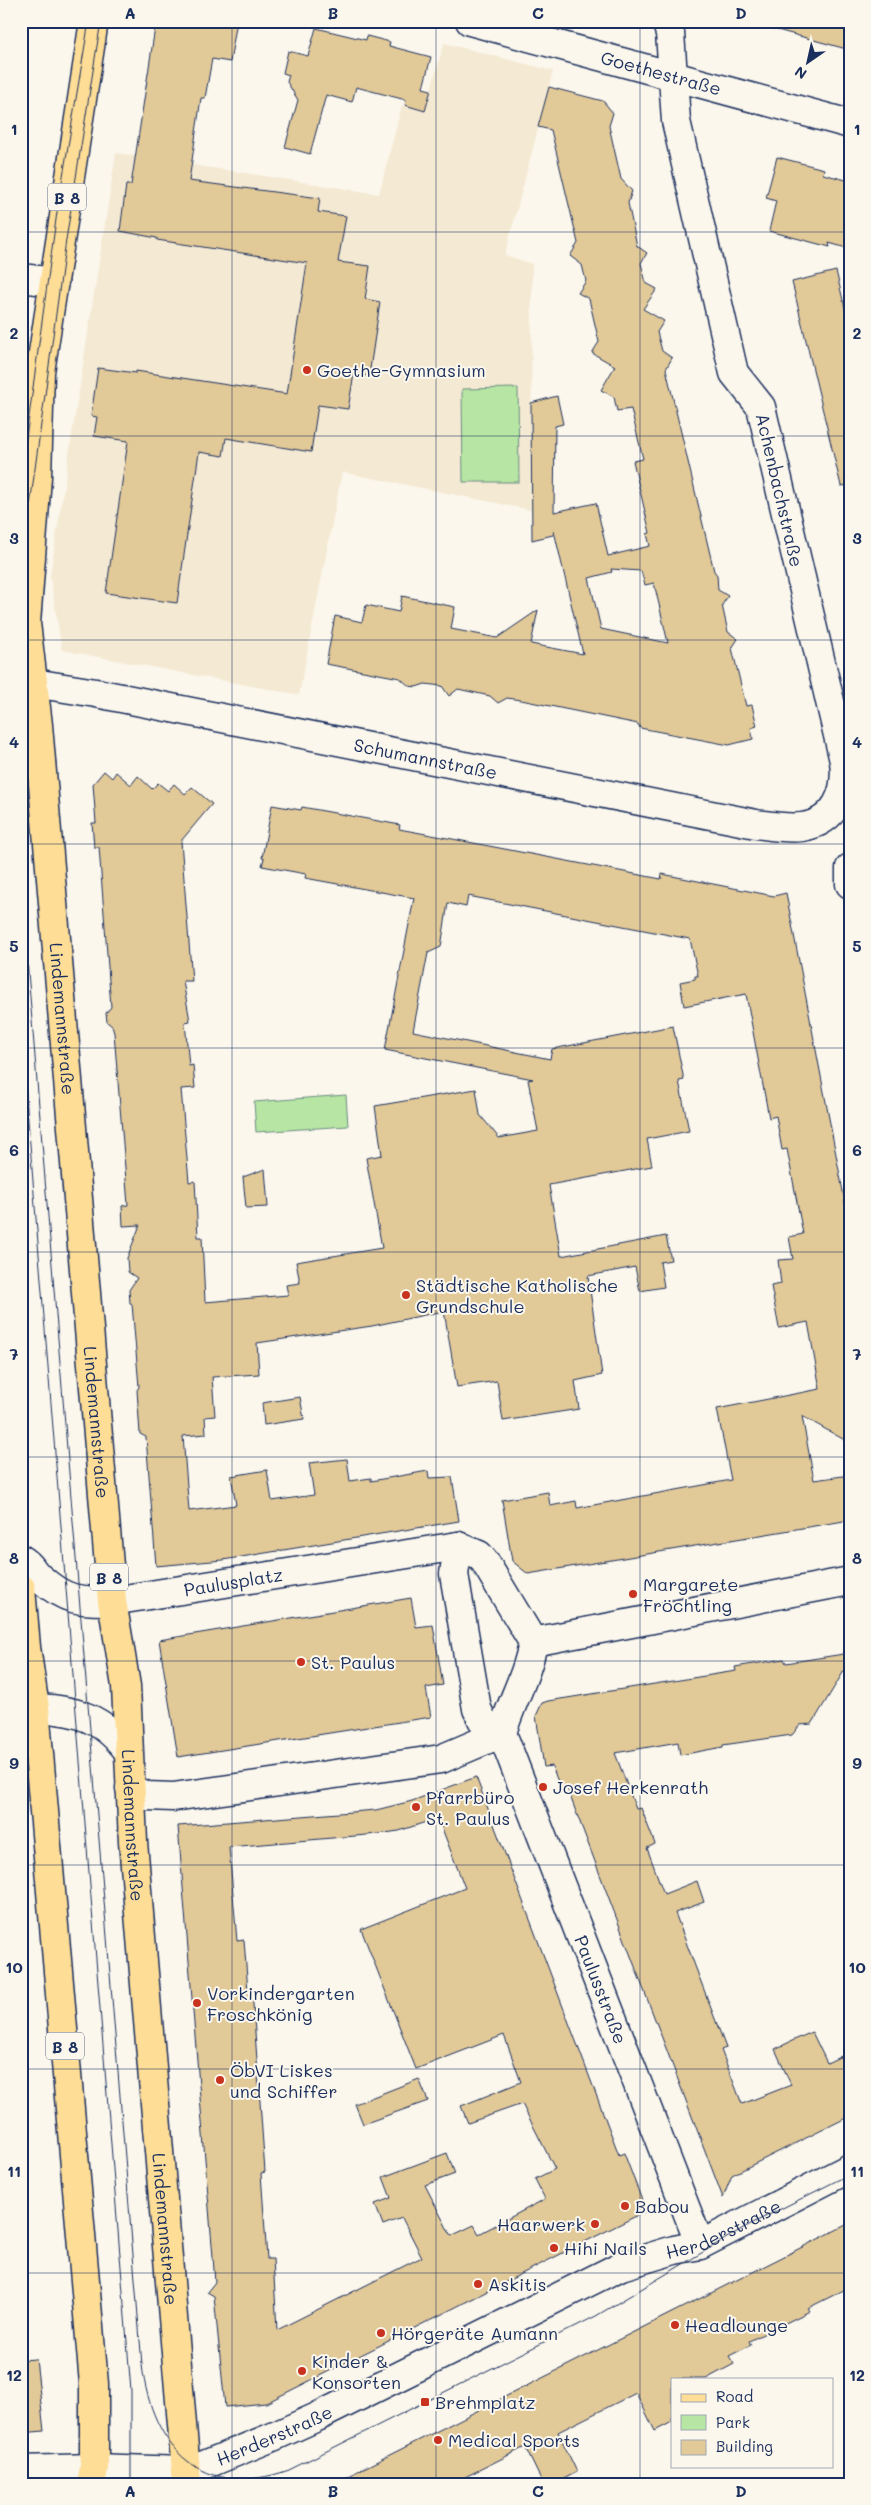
<svg xmlns="http://www.w3.org/2000/svg" width="871" height="2505" font-family="Mali,sans-serif">
	<rect width="100%" height="100%" fill="#fbf7ec"/>
	<filter id="ink" filterUnits="userSpaceOnUse"><feTurbulence type="fractalNoise" baseFrequency=".02" numOctaves="2"/><feDisplacementMap in="SourceGraphic" scale="10" xChannelSelector="R" yChannelSelector="G"/><feConvolveMatrix kernelMatrix="1 2 1 2 8 2 1 2 1" color-interpolation-filters="sRGB"/></filter>
	<g filter="url(#ink)">
		<polygon fill="#f4e9d3" points="444,43 553,71 505,255 532,264 531,510 342,472 299,695 62,650 50,576 116,153 379,194 402,105 425,110"/>
		<g fill="#b7e6a4" stroke="#698a81">
			<polygon points="518,388 519,482 463,482 462,389"/>
			<polygon points="346,1095 348,1126 256,1132 254,1102"/>
		</g>
		<g fill="#e2c998" stroke="#1b2f5e" fill-rule="evenodd">
			<polygon points="156,21 237,21 230,62 212,59 205,98 201,98 189,181 320,198 318,212 346,216 338,262 370,266 365,299 380,302 369,376 354,374 348,409 318,405 311,452 226,438 223,456 199,452 177,603 106,593 128,441 94,436 97,417 91,416 98,368 136,373 136,371 287,394 307,263 157,240 157,238 120,231 126,185 131,185"/>
			<polygon points="770,21 850,21 850,50 770,28"/>
			<polygon points="316,28 366,40 367,36 390,42 389,46 431,57 423,88 431,90 425,111 405,105 406,100 356,87 352,102 326,95 310,154 285,147 298,100 287,82 289,75 283,73 288,51 308,56"/>
			<path d="M549,87L603,101L613,113L609,126L621,179L632,191L628,203L637,246L647,253L641,263L646,283L657,289L643,309L664,321L657,332L662,351L672,358L666,369L714,571L717,575L718,590L728,596L722,605L728,632L738,639L732,648L746,706L752,705L757,726L751,728L753,739L729,745L640,728L638,724L521,700L507,698L498,703L490,696L458,689L449,696L442,686L425,684L416,687L409,686L400,678L326,664L335,616L362,622L366,605L399,612L402,596L455,607L451,629L497,638L538,610L531,644L583,654L554,531L553,535L532,540L531,403L557,396L563,424L555,426L554,512L596,503L608,556L650,546L647,534L650,533L633,461L643,459L631,409L617,411L614,397L601,390L615,366L592,353L599,342L589,299L578,293L586,281L582,265L570,256L578,243L551,130L538,127ZM611,569L641,571L645,585L654,583L668,643L601,629L589,578L612,572Z"/>
			<polygon points="777,157 824,169 823,174 850,181 850,249 829,243 830,247 769,231 776,201 766,198"/>
			<polygon points="836,271 850,329 850,485 841,486 792,282"/>
			<polygon points="104,771 112,778 116,772 131,785 138,776 152,789 158,783 168,791 174,784 185,794 192,787 212,804 181,841 192,981 183,981 190,1021 185,1022 189,1066 193,1065 195,1088 181,1089 189,1182 195,1181 198,1237 202,1237 205,1302 288,1295 286,1285 300,1283 296,1262 382,1248 366,1158 382,1155 375,1106 476,1089 480,1115 499,1138 538,1131 528,1080 533,1079 385,1050 414,898 305,878 306,874 262,866 264,858 262,858 272,805 301,810 302,807 400,825 399,829 442,837 661,879 662,874 774,896 786,893 850,1228 850,1443 802,1416 814,1480 850,1475 850,1520 528,1574 512,1561 502,1500 548,1492 550,1506 576,1501 577,1508 731,1480 717,1409 820,1389 808,1322 779,1328 771,1286 781,1284 778,1260 793,1259 789,1237 803,1234 787,1149 782,1150 776,1116 769,1118 746,994 684,1006 680,982 695,979 695,976 698,976 690,939 468,896 466,907 448,903 441,947 428,953 413,1031 550,1059 552,1049 673,1026 684,1080 679,1081 689,1131 647,1139 652,1166 549,1185 561,1256 666,1236 671,1260 660,1262 664,1287 640,1291 635,1267 588,1276 602,1375 575,1381 579,1409 503,1421 497,1381 457,1387 444,1311 372,1326 257,1343 259,1374 212,1377 215,1416 205,1417 206,1434 183,1436 189,1511 236,1505 231,1476 267,1470 272,1501 314,1495 309,1463 347,1459 350,1481 371,1478 371,1481 428,1471 429,1478 452,1477 459,1521 223,1560 156,1566 146,1437 140,1434 137,1390 139,1387 132,1304 130,1303 129,1290 137,1278 128,1272 127,1258 140,1225 123,1226 122,1206 128,1205 114,1033 112,1026 107,1022 106,1013 111,1007 99,847 94,847 92,823 96,823 93,784"/>
			<polygon points="265,1169 268,1207 246,1208 243,1177"/>
			<polygon points="300,1397 304,1419 264,1425 262,1403"/>
			<polygon points="411,1598 416,1627 433,1625 443,1685 426,1688 431,1717 178,1757 159,1640"/>
			<polygon points="850,1653 850,1661 812,1724 800,1725 792,1735 723,1745 723,1747 680,1755 678,1742 615,1753 636,1809 641,1808 655,1844 647,1848 664,1894 697,1881 704,1902 675,1913 726,2048 721,2050 742,2104 791,2085 775,2049 792,2041 812,2032 827,2063 850,2052 850,2116 732,2175 723,2198 567,1788 561,1790 552,1766 544,1767 536,1716 542,1703 548,1701 736,1671 735,1667 784,1659 786,1663"/>
			<path d="M476,1777L619,2155L624,2153L646,2211L266,2403L225,2407L214,2296L207,2292L215,2282L178,1826L376,1810L412,1801ZM438,1818L465,1888L361,1929L416,2069L504,2035L521,2082L461,2106L468,2123L522,2104L555,2169L535,2179L545,2199L479,2234L474,2225L451,2236L425,2185L455,2174L447,2153L383,2177L391,2198L375,2204L383,2225L402,2218L422,2257L277,2330L273,2259H267L261,2173L265,2172L252,1990L248,1991L244,1940L237,1941L229,1847L378,1834L399,1831Z"/>
			<polygon points="419,2079 428,2101 363,2124 355,2104"/>
			<polygon points="850,2223 850,2287 808,2308 810,2311 749,2341 751,2345 729,2356 734,2364 706,2379 672,2379 672,2422 655,2431 636,2393 558,2432 577,2472 554,2484 543,2484 525,2447 451,2484 332,2484"/>
			<polygon points="36,2359 44,2431 21,2433 21,2360"/>
		</g>
		<g fill="none" stroke-linecap="round" stroke-linejoin="round">
			<g stroke="#1b2f5e" stroke-width="31">
				<g id="minor">
					<path id="s1" d="M470,21L850,124"/>
					<polyline points="21,278 54,282"/>
					<path id="s2" d="M21,681L96,693L756,824C771,826 787,829 802,827C836,822 848,792 844,761L761,407L734,373L676,121L670,33L666,21"/>
					<polyline points="850,868 850,884"/>
					<polyline points="458,1546 454,1574 477,1709 491,1738"/>
					<path id="s3" d="M21,1559C34,1567 31,1571 40,1578C66,1601 78,1601 112,1601L458,1546L479,1555L485,1562L533,1642C528,1674 511,1702 502,1733L441,1759L173,1797L147,1796L130,1788"/>
					<polyline points="533,1642 850,1581"/>
					<path d="M21,1707C67,1709 99,1712 128,1751"/>
					<path id="s4" d="M502,1733L700,2245"/>
					<polyline points="21,2470 94,2468 183,2471"/>
					<path id="s5" d="M158,2484L275,2436L317,2417L621,2266L674,2250L700,2245L850,2168"/>
				</g>
			</g>
			<g stroke="#1b2f5e" stroke-width="31">
				<g id="major">
					<path id="s6" d="M94,21L40,372L37,477L26,623L38,725L112,1601L126,1686L133,1842L187,2484"/>
					<polyline points="21,1588 26,1647 35,1708 94,2384 94,2468 91,2484"/>
				</g>
			</g>
			<use href="#minor" stroke="#fbf7ec" stroke-width="28"/>
			<use href="#major" stroke="#fedd96" stroke-width="28"/>
			<g stroke="#1b2f5e" stroke-width="1">
				<polyline points="21,475 57,212 89,21"/>
				<polyline points="21,572 66,240 101,21"/>
				<path d="M21,886L142,2365C152,2449 203,2501 289,2470L596,2316L745,2227L850,2174"/>
				<polyline points="21,1033 131,2391 131,2484"/>
			</g>
		</g>
	</g>
	<path fill="none" stroke="#1b2f5e" stroke-width="1" stroke-opacity="0.55" d="M232,21V2484M436,21V2484M640,21V2484M21,232H850M21,436H850M21,640H850M21,844H850M21,1048H850M21,1252H850M21,1457H850M21,1661H850M21,1865H850M21,2069H850M21,2273H850"/>
	<g fill="#c8321e" stroke="#fbf7ec" stroke-width="2">
		<circle cx="307" cy="370" r="5"/>
		<circle cx="406" cy="1295" r="5"/>
		<circle cx="633" cy="1594" r="5"/>
		<circle cx="301" cy="1662" r="5"/>
		<circle cx="543" cy="1787" r="5"/>
		<circle cx="416" cy="1807" r="5"/>
		<circle cx="197" cy="2003" r="5"/>
		<circle cx="220" cy="2080" r="5"/>
		<circle cx="625" cy="2206" r="5"/>
		<circle cx="595" cy="2224" r="5"/>
		<circle cx="554" cy="2248" r="5"/>
		<circle cx="478" cy="2284" r="5"/>
		<circle cx="675" cy="2325" r="5"/>
		<circle cx="381" cy="2333" r="5"/>
		<circle cx="302" cy="2371" r="5"/>
		<rect x="420" y="2397" width="10" height="10" rx="2.5"/>
		<circle cx="438" cy="2440" r="5"/>
	</g>
	<g text-anchor="middle" dominant-baseline="central" stroke-width="4" stroke-linejoin="round" paint-order="stroke">
		<g fill="#fbf7ec" stroke="#5e6b89" stroke-width="1">
			<rect x="48" y="183.5" width="38" height="27" rx="4"/>
			<rect x="90" y="1563.5" width="38" height="27" rx="4"/>
			<rect x="46" y="2032.5" width="38" height="27" rx="4"/>
		</g>
		<g font-size="16" font-weight="bold" fill="#1b2f5e">
			<text x="67" y="197">B 8</text>
			<text x="109" y="1577">B 8</text>
			<text x="65" y="2046">B 8</text>
		</g>
		<g font-size="18" fill="#1b2f5e" stroke="#fbf7ec">
			<text stroke="none"><textPath href="#s1" startOffset="198">Goethestraße</textPath></text>
			<text transform="translate(780 490) rotate(77)">Achenbachstraße</text>
			<text stroke="none"><textPath href="#s2" startOffset="412">Schumannstraße</textPath></text>
			<text stroke="none"><textPath href="#s6" startOffset="1004">Lindemannstraße</textPath></text>
			<text stroke="none"><textPath href="#s6" startOffset="1409">Lindemannstraße</textPath></text>
			<text stroke="none"><textPath href="#s3" startOffset="228">Paulusplatz</textPath></text>
			<text stroke="none"><textPath href="#s6" startOffset="1814">Lindemannstraße</textPath></text>
			<text stroke="none"><textPath href="#s4" startOffset="275">Paulusstraße</textPath></text>
			<text stroke="none"><textPath href="#s5" startOffset="621">Herderstraße</textPath></text>
			<text stroke="none"><textPath href="#s6" startOffset="2219">Lindemannstraße</textPath></text>
			<text stroke="none"><textPath href="#s5" startOffset="126">Herderstraße</textPath></text>
		</g>
		<g font-size="18" fill="#1b2f5e" stroke="#fbf7ec" text-anchor="start">
			<text x="317" y="370">Goethe-Gymnasium</text>
			<text x="416" y="1285">Städtische Katholische<tspan x="416" dy="21">Grundschule</tspan></text>
			<text x="643" y="1584">Margarete<tspan x="643" dy="21">Fröchtling</tspan></text>
			<text x="311" y="1662">St. Paulus</text>
			<text x="553" y="1787">Josef Herkenrath</text>
			<text x="426" y="1797">Pfarrbüro<tspan x="426" dy="21">St. Paulus</tspan></text>
			<text x="207" y="1993">Vorkindergarten<tspan x="207" dy="21">Froschkönig</tspan></text>
			<text x="230" y="2070">ÖbVI Liskes<tspan x="230" dy="21">und Schiffer</tspan></text>
			<text x="635" y="2206">Babou</text>
			<text x="585" y="2224" text-anchor="end">Haarwerk</text>
			<text x="564" y="2248">Hihi Nails</text>
			<text x="488" y="2284">Askitis</text>
			<text x="685" y="2325">Headlounge</text>
			<text x="391" y="2333">Hörgeräte Aumann</text>
			<text x="312" y="2361">Kinder &amp;<tspan x="312" dy="21">Konsorten</tspan></text>
			<text x="435" y="2402">Brehmplatz</text>
			<text x="448" y="2440">Medical Sports</text>
		</g>
	</g>
	<rect width="871" height="2505" fill="none" stroke="#fbf7ec" stroke-width="55"/>
	<rect x="671" y="2378" width="162" height="90" fill="#fbf7ec" stroke="#a1a7b3"/>
	<rect x="681" y="2394" width="25" height="8" fill="#fedd96" stroke="#a1a7b3"/>
	<text x="716" y="2402" font-size="15" fill="#1b2f5e">Road</text>
	<rect x="681" y="2415" width="25" height="15" fill="#b7e6a4" stroke="#a1a7b3"/>
	<text x="716" y="2428" font-size="15" fill="#1b2f5e">Park</text>
	<rect x="681" y="2440" width="25" height="15" fill="#e2c998" stroke="#a1a7b3"/>
	<text x="716" y="2452" font-size="15" fill="#1b2f5e">Building</text>
	<g transform="translate(808 62) rotate(214)" stroke="#fbf7ec" stroke-width="4" paint-order="stroke">
	<path d="M0-4L9 19L0 12L-9 19Z" fill="#1b2f5e"/>
	<text y="-8" font-size="14" font-weight="bold" text-anchor="middle" fill="#1b2f5e">N</text>
	</g>
	<rect x="28" y="28" width="816" height="2450" fill="none" stroke="#1b2f5e" stroke-width="2"/>
	<g font-size="16" text-anchor="middle" font-weight="bold" fill="#1b2f5e">
		<text x="130" y="19">A</text>
		<text x="333" y="19">B</text>
		<text x="538" y="19">C</text>
		<text x="741" y="19">D</text>
		<text x="14" y="135">1</text>
		<text x="857" y="135">1</text>
		<text x="14" y="339">2</text>
		<text x="857" y="339">2</text>
		<text x="14" y="544">3</text>
		<text x="857" y="544">3</text>
		<text x="14" y="748">4</text>
		<text x="857" y="748">4</text>
		<text x="14" y="952">5</text>
		<text x="857" y="952">5</text>
		<text x="14" y="1156">6</text>
		<text x="857" y="1156">6</text>
		<text x="14" y="1360">7</text>
		<text x="857" y="1360">7</text>
		<text x="14" y="1564">8</text>
		<text x="857" y="1564">8</text>
		<text x="14" y="1769">9</text>
		<text x="857" y="1769">9</text>
		<text x="14" y="1973">10</text>
		<text x="857" y="1973">10</text>
		<text x="14" y="2177">11</text>
		<text x="857" y="2177">11</text>
		<text x="14" y="2381">12</text>
		<text x="857" y="2381">12</text>
		<text x="130" y="2497">A</text>
		<text x="333" y="2497">B</text>
		<text x="538" y="2497">C</text>
		<text x="741" y="2497">D</text>
	</g>
</svg>
